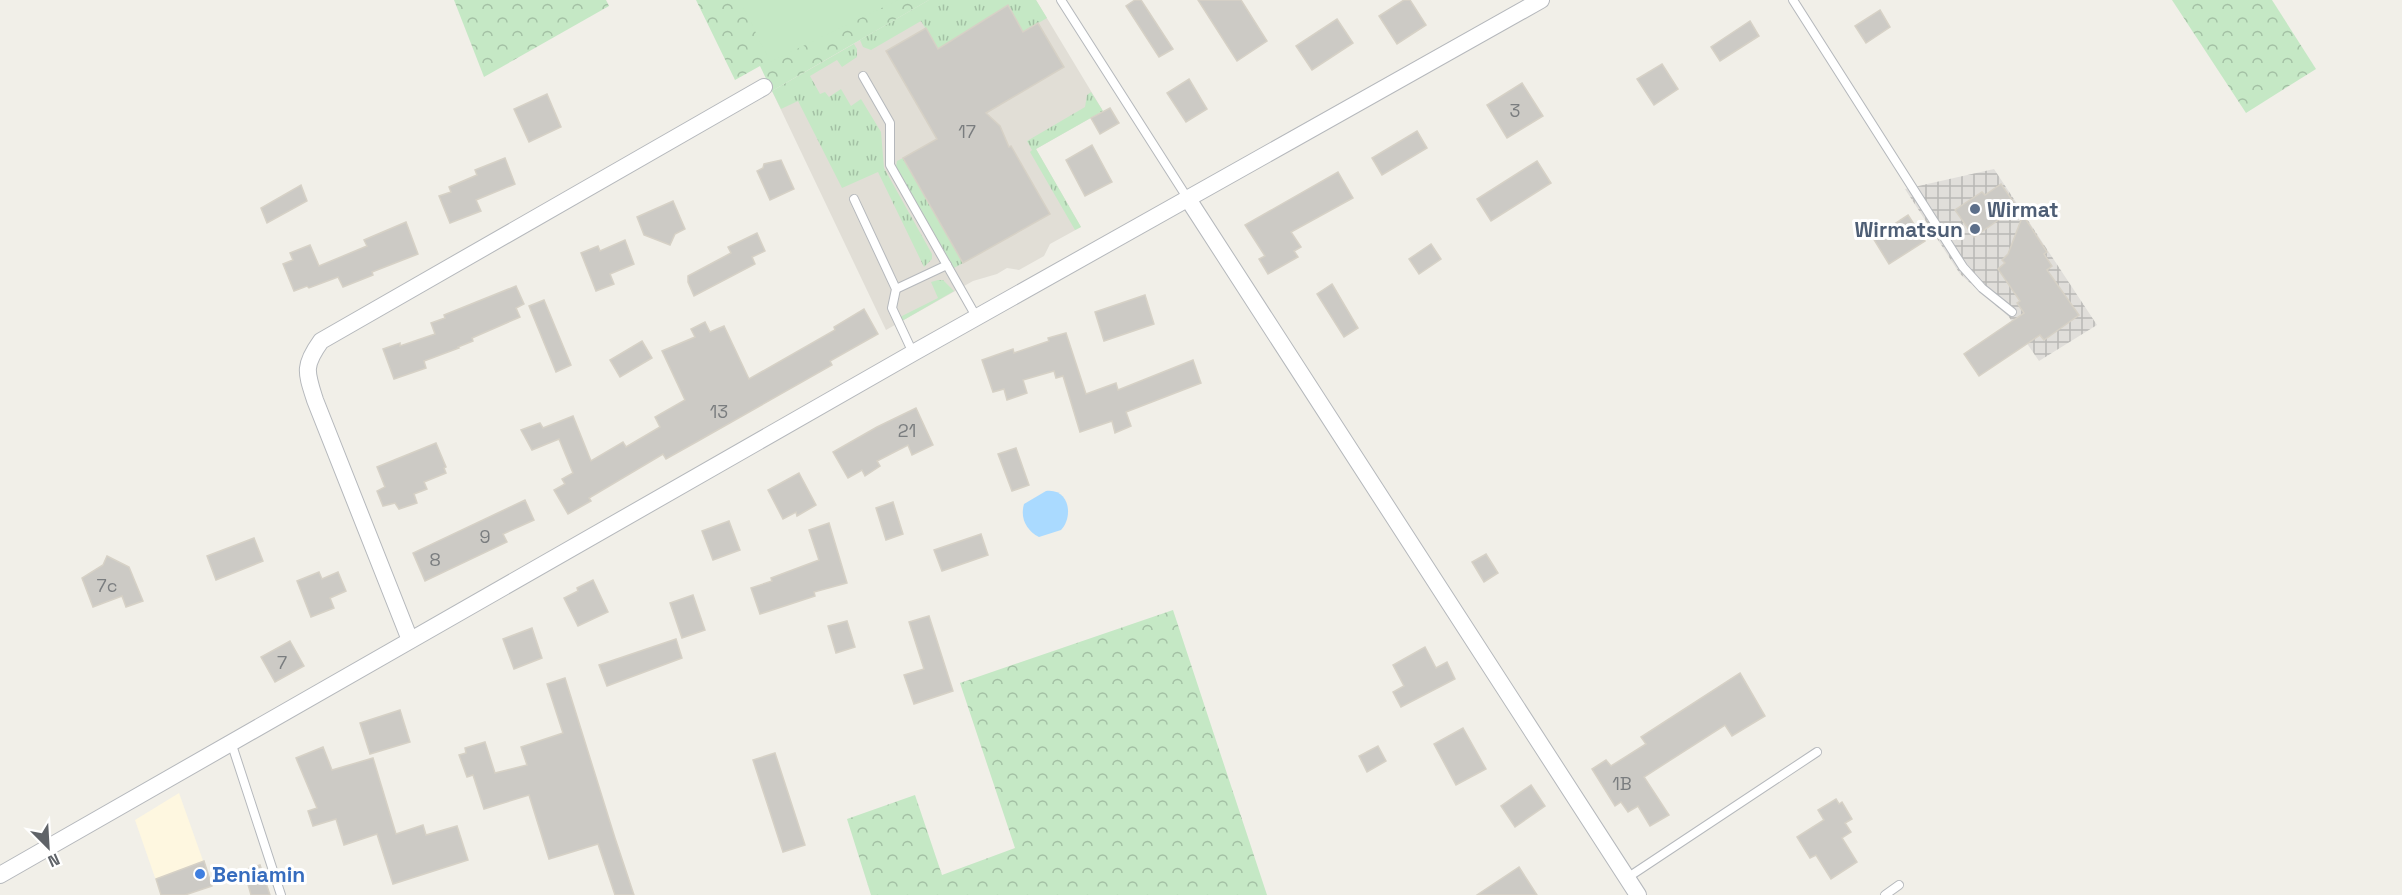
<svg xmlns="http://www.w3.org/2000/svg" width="2402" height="895" font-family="'Space Grotesk',sans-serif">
	<defs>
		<pattern id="industrial-grid" width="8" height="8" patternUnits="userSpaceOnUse" patternTransform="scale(1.5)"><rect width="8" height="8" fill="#e0deda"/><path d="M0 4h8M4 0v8" fill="none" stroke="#b9b8b5"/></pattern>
		<pattern id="grass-tufts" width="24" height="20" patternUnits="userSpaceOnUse" patternTransform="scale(1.5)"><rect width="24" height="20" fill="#c5e8c5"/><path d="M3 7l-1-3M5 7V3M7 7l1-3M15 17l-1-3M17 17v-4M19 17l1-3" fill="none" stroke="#a3c0a4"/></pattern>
		<pattern id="forest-crowns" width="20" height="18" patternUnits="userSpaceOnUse" patternTransform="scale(1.5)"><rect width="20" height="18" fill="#c5e8c5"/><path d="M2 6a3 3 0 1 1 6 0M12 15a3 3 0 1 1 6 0" fill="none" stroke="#a3c0a4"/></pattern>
	</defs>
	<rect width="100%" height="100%" fill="#f1efe8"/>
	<polygon fill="#fef7e0" points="179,793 212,886 185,895 161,895 135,820"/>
	<polygon fill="url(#industrial-grid)" points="1994,169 2097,325 2039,361 2009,317 1960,274 1905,189"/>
	<polygon fill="#e1ded6" points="929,0 1036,0 1103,111 1036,149 1081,227 1050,244 1044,256 1019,270 1007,268 997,274 973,281 886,330 772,91"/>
	<g fill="url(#grass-tufts)">
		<polygon points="929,0 1036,0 1047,18 1023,32 1008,6 938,49 921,21 871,50 863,47 860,40"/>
		<polygon points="854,44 857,49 857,57 842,67 837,60 810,76 820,94 825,92 829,97 841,89 851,106 861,99 881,132 884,168 932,254 932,259 924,267 878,172 842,188 798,101 781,109 772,91"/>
		<polygon points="1091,92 1103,111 1036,149 1081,227 1075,230 1030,152 1032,150 1027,141 1085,107 1087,95"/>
		<polygon points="903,158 963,263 954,268 896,167 897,161"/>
		<polygon points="938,280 943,280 954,291 902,321 900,317 938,298 931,282"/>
	</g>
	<g fill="url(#forest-crowns)">
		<polygon points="454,0 606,0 609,6 484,77"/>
		<polygon points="696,0 929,0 772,91 760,66 735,80"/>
		<polygon points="2172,0 2272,0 2316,69 2246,113"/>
		<polygon points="1173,610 1267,895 871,895 847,819 915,795 942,875 1015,848 960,683"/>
	</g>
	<polygon fill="#c5e8c5" points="740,0 898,0 770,62"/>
	<path fill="#aadaff" d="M1046,491C1069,488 1074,516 1061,530L1039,537C1026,530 1020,518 1024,504Z"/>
	<g fill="#cccac5" stroke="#d6d1c6" stroke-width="1.5">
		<polygon points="1135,0 1141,0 1173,49 1159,57 1126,6"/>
		<polygon points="1198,0 1241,0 1267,41 1237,61"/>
		<polygon points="1404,0 1410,0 1426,25 1397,44 1379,16"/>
		<polygon points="1008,5 1023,32 1038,23 1064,67 986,113 1000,126 1009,147 1011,146 1050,214 963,263 903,158 937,139 886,51 926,28 938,49"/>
		<polygon points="1880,10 1890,27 1866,43 1855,26"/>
		<polygon points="1337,19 1353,43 1312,70 1296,46"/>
		<polygon points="1750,21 1759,36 1720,61 1711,47"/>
		<polygon points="1662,64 1678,89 1654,105 1637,79"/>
		<polygon points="1189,79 1207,109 1186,122 1167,93"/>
		<polygon points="1522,83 1543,116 1507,138 1487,105"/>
		<polygon points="547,94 561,127 529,142 514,109"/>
		<polygon points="1110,108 1119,123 1100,134 1091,118"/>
		<polygon points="1417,131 1427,148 1382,175 1372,158"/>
		<polygon points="1092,145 1112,182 1085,196 1066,160"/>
		<polygon points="505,158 515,184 476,200 481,211 450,223 439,196 451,192 449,187 477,175 475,170"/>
		<polygon points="781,160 794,189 770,200 757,171 763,168 764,164"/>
		<polygon points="1537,161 1551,183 1491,221 1477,199"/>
		<polygon points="1338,172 1353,198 1291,232 1301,247 1294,251 1298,257 1268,274 1259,259 1265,256 1245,225"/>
		<polygon points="2001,184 2017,207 1974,237 1955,210 1982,192 1985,195"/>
		<polygon points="301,185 307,201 267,223 261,208"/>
		<polygon points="673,201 685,229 675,234 670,245 644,235 637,217"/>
		<polygon points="1908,215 1925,241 1889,264 1873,238"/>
		<polygon points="2023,215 2047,252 2044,254 2052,266 2047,270 2079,315 2044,340 2040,335 1979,376 1964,354 2024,313 2017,303 2020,301 1998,269 2005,263 2002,260 2008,254"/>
		<polygon points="406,222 418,254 372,272 373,275 343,287 338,277 309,288 307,286 294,291 283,264 293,260 290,253 310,245 319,266 367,246 364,240"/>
		<polygon points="757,233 765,251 752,257 755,264 694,296 688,282 688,276 731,253 728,247"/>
		<polygon points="625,240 634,264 610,274 614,284 596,291 581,253 598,246 600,251"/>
		<polygon points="1431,244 1441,259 1419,274 1409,259"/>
		<polygon points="1332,284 1358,328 1344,337 1317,294"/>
		<polygon points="516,286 524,304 516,308 520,317 472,338 473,341 458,347 459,348 424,361 426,368 394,379 383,349 400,343 400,346 435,334 431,323 445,318 444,315"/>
		<polygon points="1145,295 1154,324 1104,341 1095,312"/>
		<polygon points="544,300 571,365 556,372 529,306"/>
		<polygon points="864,309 878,334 830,361 832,365 698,441 666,459 663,454 589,498 591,501 568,514 554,490 565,484 562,479 573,473 559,439 532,450 521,430 540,423 543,428 573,416 591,461 623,442 626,447 660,427 655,417 685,400 662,351 695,337 691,329 705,322 710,332 724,326 749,379 835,330 834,327"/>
		<polygon points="1066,333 1086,394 1116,383 1118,390 1193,360 1201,383 1126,412 1131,426 1115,433 1112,421 1080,432 1063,376 1056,378 1054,371 1023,380 1027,393 1007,400 1004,389 993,392 982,360 1013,349 1014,353 1049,341 1048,338"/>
		<polygon points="642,341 652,358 620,377 610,360"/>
		<polygon points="916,408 933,445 912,455 908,445 877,461 880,466 865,476 862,470 848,478 833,452 877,427"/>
		<polygon points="436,443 446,467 444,468 446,473 424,482 427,489 414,494 417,503 399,509 395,503 383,506 377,491 385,487 377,467"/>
		<polygon points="1016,448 1029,485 1012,491 998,454"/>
		<polygon points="799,473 816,505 797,516 796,512 783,519 768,490"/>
		<polygon points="525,500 534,520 503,534 507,542 425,581 413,553"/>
		<polygon points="893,502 903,534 886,540 876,508"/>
		<polygon points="729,521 740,550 713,560 702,531"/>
		<polygon points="829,523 847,583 814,592 815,596 760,614 751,588 772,581 771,578 819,560 809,530"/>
		<polygon points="981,534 988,555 942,571 934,550"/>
		<polygon points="254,538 263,561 216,580 207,556"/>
		<polygon points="1486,554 1498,573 1484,582 1472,562"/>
		<polygon points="107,556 129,567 143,601 126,607 122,596 93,607 82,578 103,565"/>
		<polygon points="319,572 322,579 338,572 346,591 330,598 334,608 311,617 297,581"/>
		<polygon points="593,580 608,612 578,626 564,598 578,591 577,588"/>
		<polygon points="693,595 705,630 682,638 670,603"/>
		<polygon points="929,616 953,691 914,704 904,675 924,669 909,622"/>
		<polygon points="847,621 855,647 836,653 828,626"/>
		<polygon points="532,628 542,658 514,669 503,639"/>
		<polygon points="676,639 682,658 607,686 599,665"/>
		<polygon points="290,641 304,666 275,682 261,657"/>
		<polygon points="1425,647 1436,668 1447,662 1455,679 1401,707 1393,692 1404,686 1393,665"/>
		<polygon points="1740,673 1765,716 1732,736 1725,725 1644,777 1669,815 1650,826 1638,806 1628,812 1621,802 1615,806 1592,769 1606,760 1611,766 1646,744 1641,737"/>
		<polygon points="565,678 615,838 634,895 615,895 598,844 549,859 529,795 484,809 473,775 467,777 459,755 466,753 465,748 485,742 495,773 527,765 521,747 563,733 547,684"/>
		<polygon points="400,710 410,742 370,754 360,723"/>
		<polygon points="1463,728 1486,769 1456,785 1434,744"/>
		<polygon points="1378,746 1386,761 1367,772 1359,756"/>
		<polygon points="323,747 332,770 373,758 396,834 423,825 426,835 457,826 468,860 393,884 377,834 344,845 336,819 313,826 308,811 317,808 296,758"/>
		<polygon points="775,753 805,845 783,852 753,760"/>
		<polygon points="1531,785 1545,806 1515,827 1501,806"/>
		<polygon points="1836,799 1839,804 1842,802 1852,819 1845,823 1851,832 1842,838 1857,862 1831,879 1816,855 1810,858 1797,837 1824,820 1818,810"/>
		<polygon points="204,861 212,886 185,895 161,895 156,879"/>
		<polygon points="260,865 270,895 251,895 244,870"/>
		<polygon points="1519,867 1537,895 1477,895"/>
	</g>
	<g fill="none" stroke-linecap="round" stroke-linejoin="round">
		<g stroke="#b5b8bc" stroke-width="10">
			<g id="lane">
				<polyline points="1061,0 1188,199"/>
				<polyline points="1793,0 1963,267 1982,288 2012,312"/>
				<polyline points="863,76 890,123 890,165 977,318"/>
				<polyline points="854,199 896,289 892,308 913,353"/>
				<polyline points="896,289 947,265"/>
				<polyline points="231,742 281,895"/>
				<polyline points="1627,878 1817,752"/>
				<polyline points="1885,895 1899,885"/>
			</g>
		</g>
		<g stroke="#b5b8bc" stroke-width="18">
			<g id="street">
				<polyline points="1188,199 1638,895"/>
				<path d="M410,640L315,400C306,372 303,366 321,341L764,87"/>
				<polyline points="0,875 913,353 1541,0"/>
			</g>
		</g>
		<use href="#lane" stroke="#fff" stroke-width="8"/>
		<use href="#street" stroke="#fff" stroke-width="16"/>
	</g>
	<g fill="#5c6f8a" stroke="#fff" stroke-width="2">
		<circle cx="1975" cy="209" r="6"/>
		<circle cx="1975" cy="229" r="6"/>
	</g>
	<circle fill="#3f7fe0" stroke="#fff" stroke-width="2" cx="200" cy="874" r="6"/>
	<g text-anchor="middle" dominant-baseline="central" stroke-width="6" stroke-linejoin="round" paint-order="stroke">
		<g font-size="18" fill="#7a7d7f">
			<text x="1515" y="110">3</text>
			<text x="967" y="131">17</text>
			<text x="719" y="411">13</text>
			<text x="907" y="430">21</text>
			<text x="485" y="536">9</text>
			<text x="435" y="559">8</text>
			<text x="107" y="585">7c</text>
			<text x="282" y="662">7</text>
			<text x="1622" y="783">1B</text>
		</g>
		<g font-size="21" font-weight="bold" fill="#4e5e75" stroke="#fff" text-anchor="start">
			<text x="1987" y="209">Wirmat</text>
			<text x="1963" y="229" text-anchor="end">Wirmatsun</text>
		</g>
		<g font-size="21" font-weight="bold" fill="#366cbe" stroke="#fff" text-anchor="start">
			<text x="212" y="874">Beniamin</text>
		</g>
	</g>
	<g transform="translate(48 847) rotate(156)" stroke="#ffffff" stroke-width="4.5" paint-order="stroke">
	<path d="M0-4.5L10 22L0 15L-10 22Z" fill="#5f6368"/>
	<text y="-9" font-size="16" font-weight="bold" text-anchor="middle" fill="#5f6368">N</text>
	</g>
</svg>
